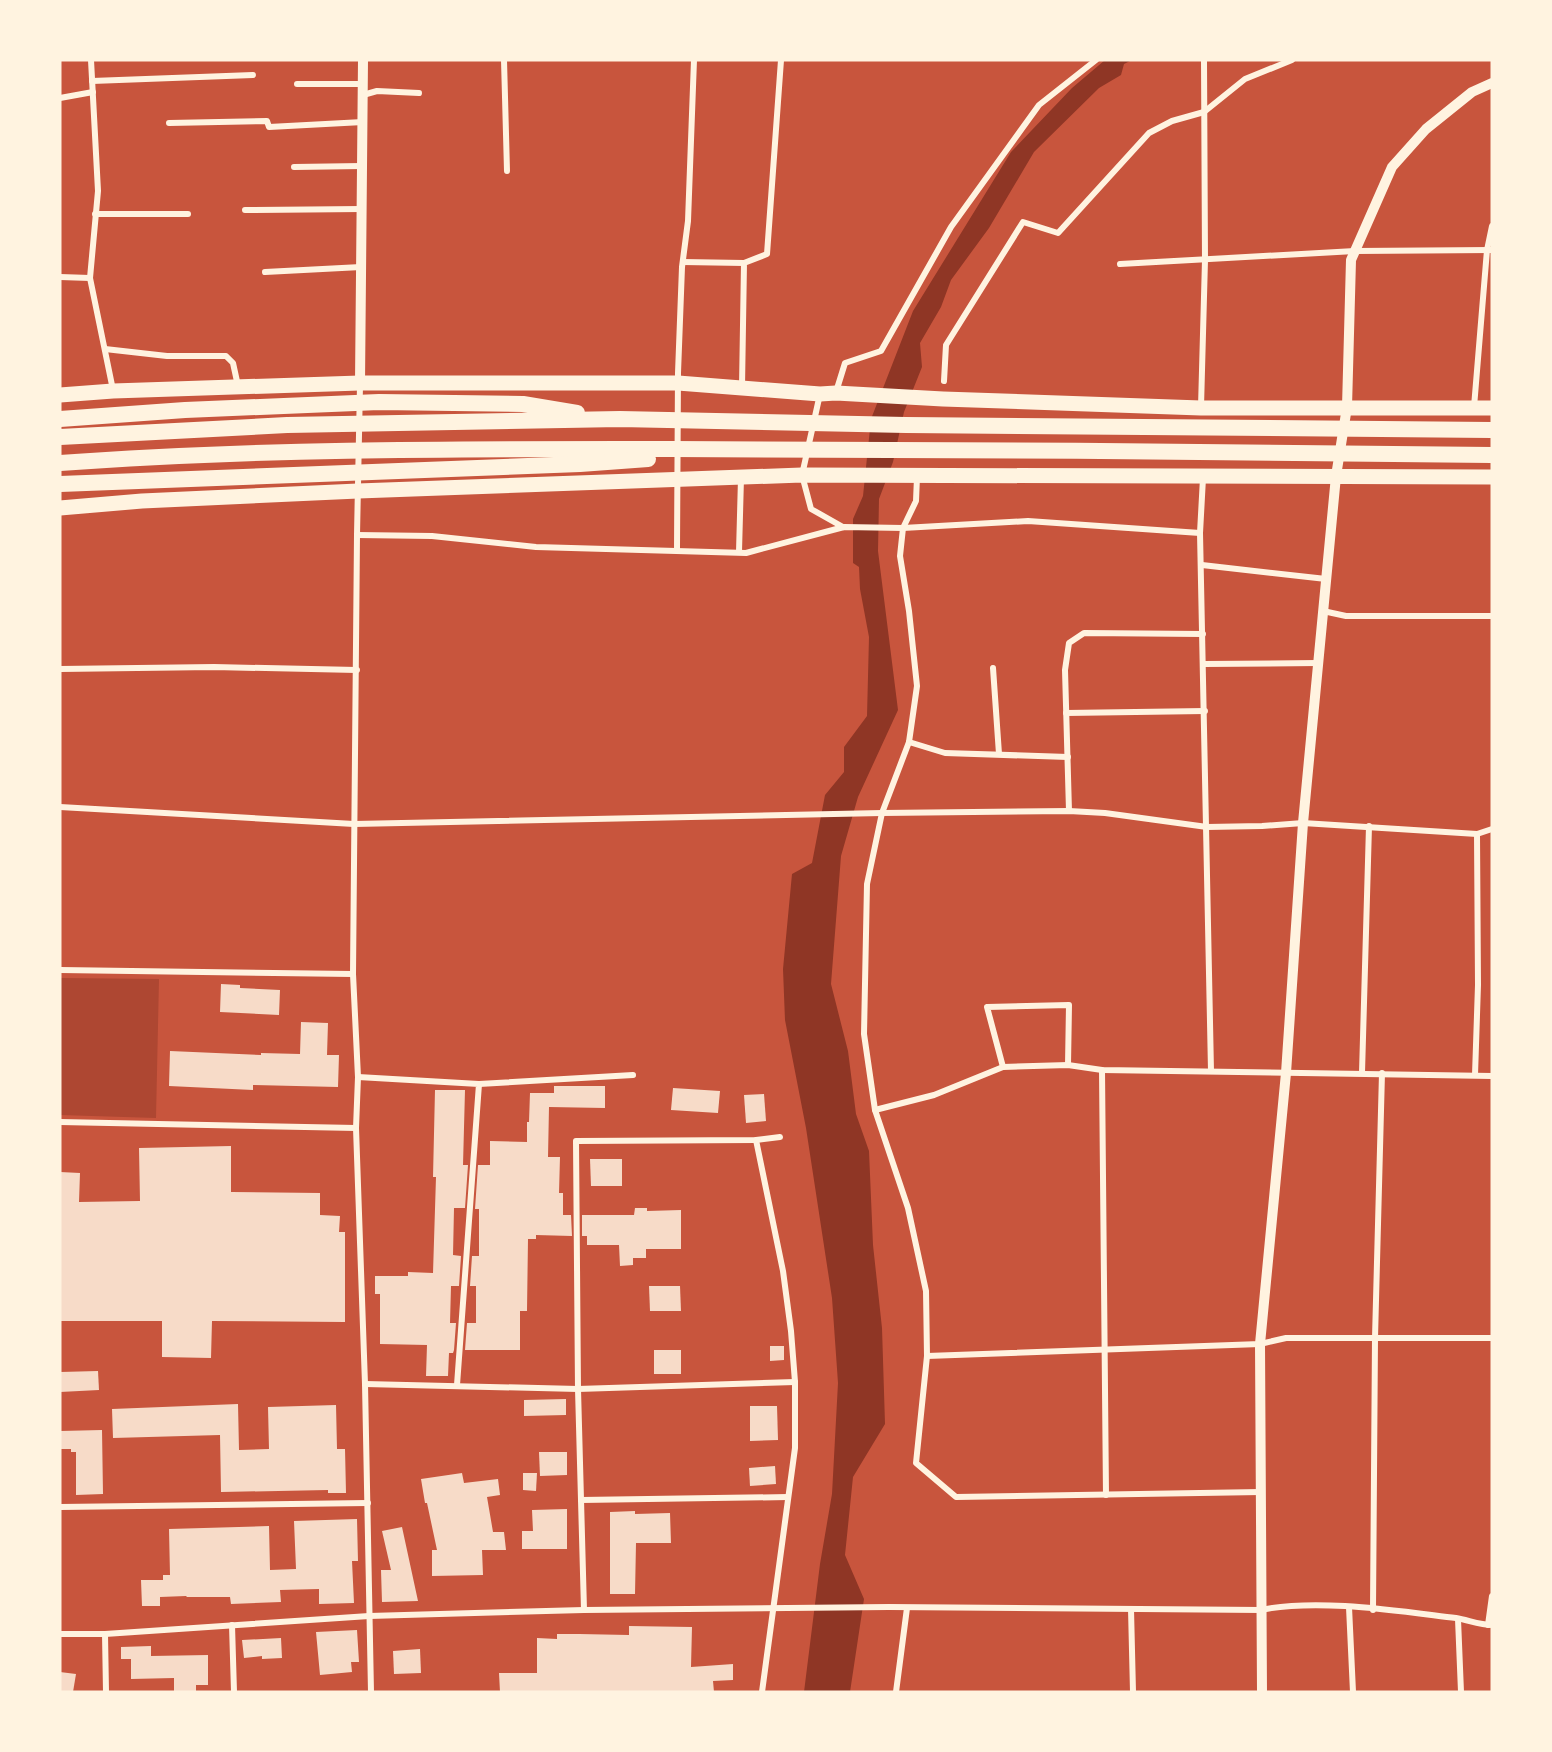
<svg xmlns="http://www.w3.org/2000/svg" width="1552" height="1752" font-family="'Titillium Web',sans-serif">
	<rect width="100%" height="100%" fill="#c8553d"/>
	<polygon fill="#ae4732" points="60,978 159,979 156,1118 60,1115"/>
	<polygon fill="#8f3625" points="1105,60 1132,60 1124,64 1121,75 1099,88 1034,152 989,228 951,280 941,307 920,343 922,367 904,412 893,462 879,499 878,551 898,710 858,797 841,856 831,984 848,1051 856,1114 869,1151 873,1245 882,1328 885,1424 853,1477 845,1555 864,1599 850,1692 804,1692 820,1564 832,1494 838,1383 832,1298 806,1128 785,1020 783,969 792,874 812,863 825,795 844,772 844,747 867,716 869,637 860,589 859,567 853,563 853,519 863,496 871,419 913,311 1011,152 1072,88"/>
	<g fill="#f7dbc8">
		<polygon points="221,984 240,985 240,988 280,990 279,1015 220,1012"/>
		<polygon points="301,1022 328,1023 327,1055 339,1055 338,1087 253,1085 253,1090 169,1086 170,1051 261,1055 261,1053 300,1054"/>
		<polygon points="554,1086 605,1086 605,1108 549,1107 548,1157 560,1157 559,1193 563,1193 563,1215 571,1215 572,1236 536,1235 536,1239 528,1239 527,1311 520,1311 520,1350 465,1350 467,1323 476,1323 476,1286 470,1286 472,1256 479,1256 479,1209 475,1209 478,1165 490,1165 490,1141 527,1142 527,1122 529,1122 530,1093 554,1093"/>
		<polygon points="673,1088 720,1091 718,1113 671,1110"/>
		<polygon points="435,1090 465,1090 463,1165 468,1165 465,1208 454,1208 453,1255 461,1256 459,1286 451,1286 450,1323 456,1323 454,1350 453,1353 449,1353 448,1376 426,1376 427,1345 380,1344 380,1294 375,1294 375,1276 408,1276 408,1272 433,1273 436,1177 433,1177"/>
		<polygon points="764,1094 766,1121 746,1123 744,1095"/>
		<polygon points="231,1146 231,1192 320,1193 320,1215 340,1216 339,1232 345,1232 345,1322 212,1321 211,1358 162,1357 162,1321 60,1321 60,1172 80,1173 79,1202 140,1201 139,1148"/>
		<polygon points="590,1159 622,1159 622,1186 591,1186"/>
		<polygon points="635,1208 647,1208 647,1211 681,1210 681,1249 646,1249 646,1258 633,1258 633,1265 620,1266 619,1245 587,1245 587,1236 582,1236 582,1215 634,1215"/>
		<polygon points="649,1286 680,1286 681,1311 650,1311"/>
		<polygon points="770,1346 784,1346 784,1360 770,1361"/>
		<rect x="654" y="1350" width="27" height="24"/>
		<polygon points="98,1371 99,1390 60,1392 60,1372"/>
		<polygon points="566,1399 566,1415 524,1416 524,1400"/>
		<polygon points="238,1404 239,1450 269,1449 268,1407 336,1405 337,1449 345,1449 346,1493 328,1493 328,1490 221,1492 220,1435 113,1438 112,1409"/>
		<polygon points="750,1406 777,1406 778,1440 750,1441"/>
		<polygon points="102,1430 103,1494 76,1495 76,1452 71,1452 71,1449 60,1449 60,1431"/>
		<polygon points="539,1452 567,1452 567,1475 540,1476"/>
		<polygon points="775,1466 776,1484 750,1486 749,1468"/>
		<polygon points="462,1473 464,1483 498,1479 500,1495 487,1497 493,1532 504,1532 506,1550 482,1550 483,1575 432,1576 432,1550 437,1550 427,1503 425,1503 421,1479"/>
		<polygon points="523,1473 537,1473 536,1491 523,1490"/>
		<polygon points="567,1509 567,1549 522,1549 522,1531 533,1531 532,1510"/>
		<polygon points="635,1511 635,1514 670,1513 671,1543 636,1543 635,1594 610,1594 610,1512"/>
		<polygon points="357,1519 358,1561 352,1561 354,1603 319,1604 319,1589 280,1590 281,1602 231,1604 230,1597 187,1597 186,1596 160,1597 160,1606 142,1606 141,1580 163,1580 163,1575 170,1575 169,1529 269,1526 270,1570 296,1569 294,1521"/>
		<polygon points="402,1527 418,1601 382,1602 381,1570 391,1570 382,1531"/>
		<polygon points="629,1626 692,1627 691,1667 733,1664 733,1680 713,1681 714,1692 500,1692 499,1673 537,1673 537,1638 557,1639 557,1634 579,1634 629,1635"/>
		<polygon points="357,1630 359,1662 351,1662 352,1672 320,1675 316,1632"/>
		<polygon points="281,1638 282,1658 262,1659 262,1656 244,1658 242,1640"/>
		<polygon points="151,1646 151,1656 208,1655 208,1685 196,1685 196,1692 174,1692 174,1678 131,1679 131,1659 121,1659 121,1647"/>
		<polygon points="420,1649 421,1673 394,1674 393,1651"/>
		<polygon points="60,1672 76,1674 73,1692 60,1692"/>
	</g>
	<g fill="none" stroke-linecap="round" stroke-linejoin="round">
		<g stroke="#fff3e0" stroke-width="6">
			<polyline points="91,60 98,191 90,278 113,390"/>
			<polyline points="504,60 507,171"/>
			<polyline points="92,81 253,75"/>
			<polyline points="297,84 362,84"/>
			<polyline points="363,95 377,91 419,93"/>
			<polyline points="60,98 93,92"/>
			<polyline points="169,123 267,121 269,127 363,122"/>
			<polyline points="294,167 362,166"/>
			<polyline points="245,210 362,209"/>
			<polyline points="95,214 188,214"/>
			<polyline points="683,262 744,263"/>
			<polyline points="1120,264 1355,251 1492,250"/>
			<polyline points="265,272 361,267"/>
			<polyline points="60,277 90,278"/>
			<polyline points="105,349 167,356 226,356 233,363 238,386"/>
			<polyline points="944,381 946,345 1023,222 1058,233 1149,133 1172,121 1204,112 1245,79 1292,60"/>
			<polyline points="360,385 357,535 353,974 358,1077 356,1128 365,1384 371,1692"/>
			<polyline points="742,387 744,263 767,254 781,60"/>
			<polyline points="836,392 845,363 881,351 951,227 1039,105 1096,60"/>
			<polyline points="820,394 802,475 811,509 843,527"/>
			<polyline points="1201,407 1205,260 1204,60"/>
			<polyline points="1474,407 1487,250 1492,226"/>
			<polyline points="917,477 916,501 903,528 900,556 909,611 917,686 909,742 882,813 867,884 864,1034 875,1110 908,1208 926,1291 927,1356 916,1463 956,1497 1261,1492"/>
			<polyline points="1203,478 1200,533 1211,1071"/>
			<polyline points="357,535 432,536 536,547 746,553 844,527 903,528 1028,521 1200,533"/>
			<polyline points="677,550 678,373 682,267 688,221 694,60"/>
			<polyline points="739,552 741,478"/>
			<polyline points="1202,565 1326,579"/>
			<polyline points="1323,611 1346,616 1492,616"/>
			<polyline points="1204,664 1318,663"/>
			<polyline points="993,668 999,754"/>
			<polyline points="60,669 214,667 357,670"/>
			<polyline points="1066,713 1205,711"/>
			<polyline points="909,742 945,753 1068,757"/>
			<polyline points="60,807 354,824 882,813 1069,811 1105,813 1207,827 1262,826 1303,823 1477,834 1492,829"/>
			<polyline points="1069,811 1065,670 1069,643 1084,633 1203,634"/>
			<polyline points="60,970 353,974"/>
			<polyline points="1003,1067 987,1007 1069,1005 1068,1065"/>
			<polyline points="1102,1070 1106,1495"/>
			<polyline points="1362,1073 1369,826"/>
			<polyline points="1475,1075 1478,985 1477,834"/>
			<polyline points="358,1077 479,1084 457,1385"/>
			<polyline points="479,1084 633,1075"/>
			<polyline points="875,1110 934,1095 1003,1067 1068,1065 1102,1070 1492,1076"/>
			<polyline points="60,1122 356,1128"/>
			<polyline points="756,1140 783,1271 791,1331 795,1382 795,1448 762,1692"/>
			<polyline points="927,1356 1260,1344 1286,1338 1492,1338"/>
			<polyline points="365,1384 578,1389 795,1382"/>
			<polyline points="581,1500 788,1497"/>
			<polyline points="60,1507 368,1503"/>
			<polyline points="1349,1607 1353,1692"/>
			<polyline points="1131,1609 1133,1692"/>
			<polyline points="584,1610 578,1389 576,1141 756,1140 780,1137"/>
			<polyline points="1373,1610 1375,1338 1382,1073"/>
			<polyline points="1458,1619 1461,1692"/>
			<polyline points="232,1625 234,1692"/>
			<polyline points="1488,1625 1492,1596"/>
			<path d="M60,1634H105L369,1616L584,1610L889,1607L1261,1610C1317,1598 1398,1611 1456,1618C1468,1620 1480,1625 1492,1625"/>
			<polyline points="105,1634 106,1692"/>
			<polyline points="896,1692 907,1608"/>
		</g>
		<g stroke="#fff3e0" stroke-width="10">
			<polyline points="360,383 363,60"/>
			<polyline points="1262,1692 1260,1344 1286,1073 1303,823 1336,476 1347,407 1351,260 1392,167 1426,129 1472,92 1492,83"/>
		</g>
		<g stroke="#fff3e0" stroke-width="15">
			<polyline points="60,395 113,391 360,383 678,383 820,394 836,393 943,399 1201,408 1492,408"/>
			<polyline points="60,508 142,501 358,491 802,475 1492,477"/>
		</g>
		<g stroke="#fff3e0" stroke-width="16">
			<polyline points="60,419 185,410 379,402 523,404 577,413"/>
			<polyline points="60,437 287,425 620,419 906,425 1492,430"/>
			<path d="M60,463C264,448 467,449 671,449C945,449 1218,452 1492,455"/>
			<polyline points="60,484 580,464 648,459"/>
		</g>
	</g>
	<rect width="1552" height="1752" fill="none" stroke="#fff3e0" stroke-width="123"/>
</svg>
